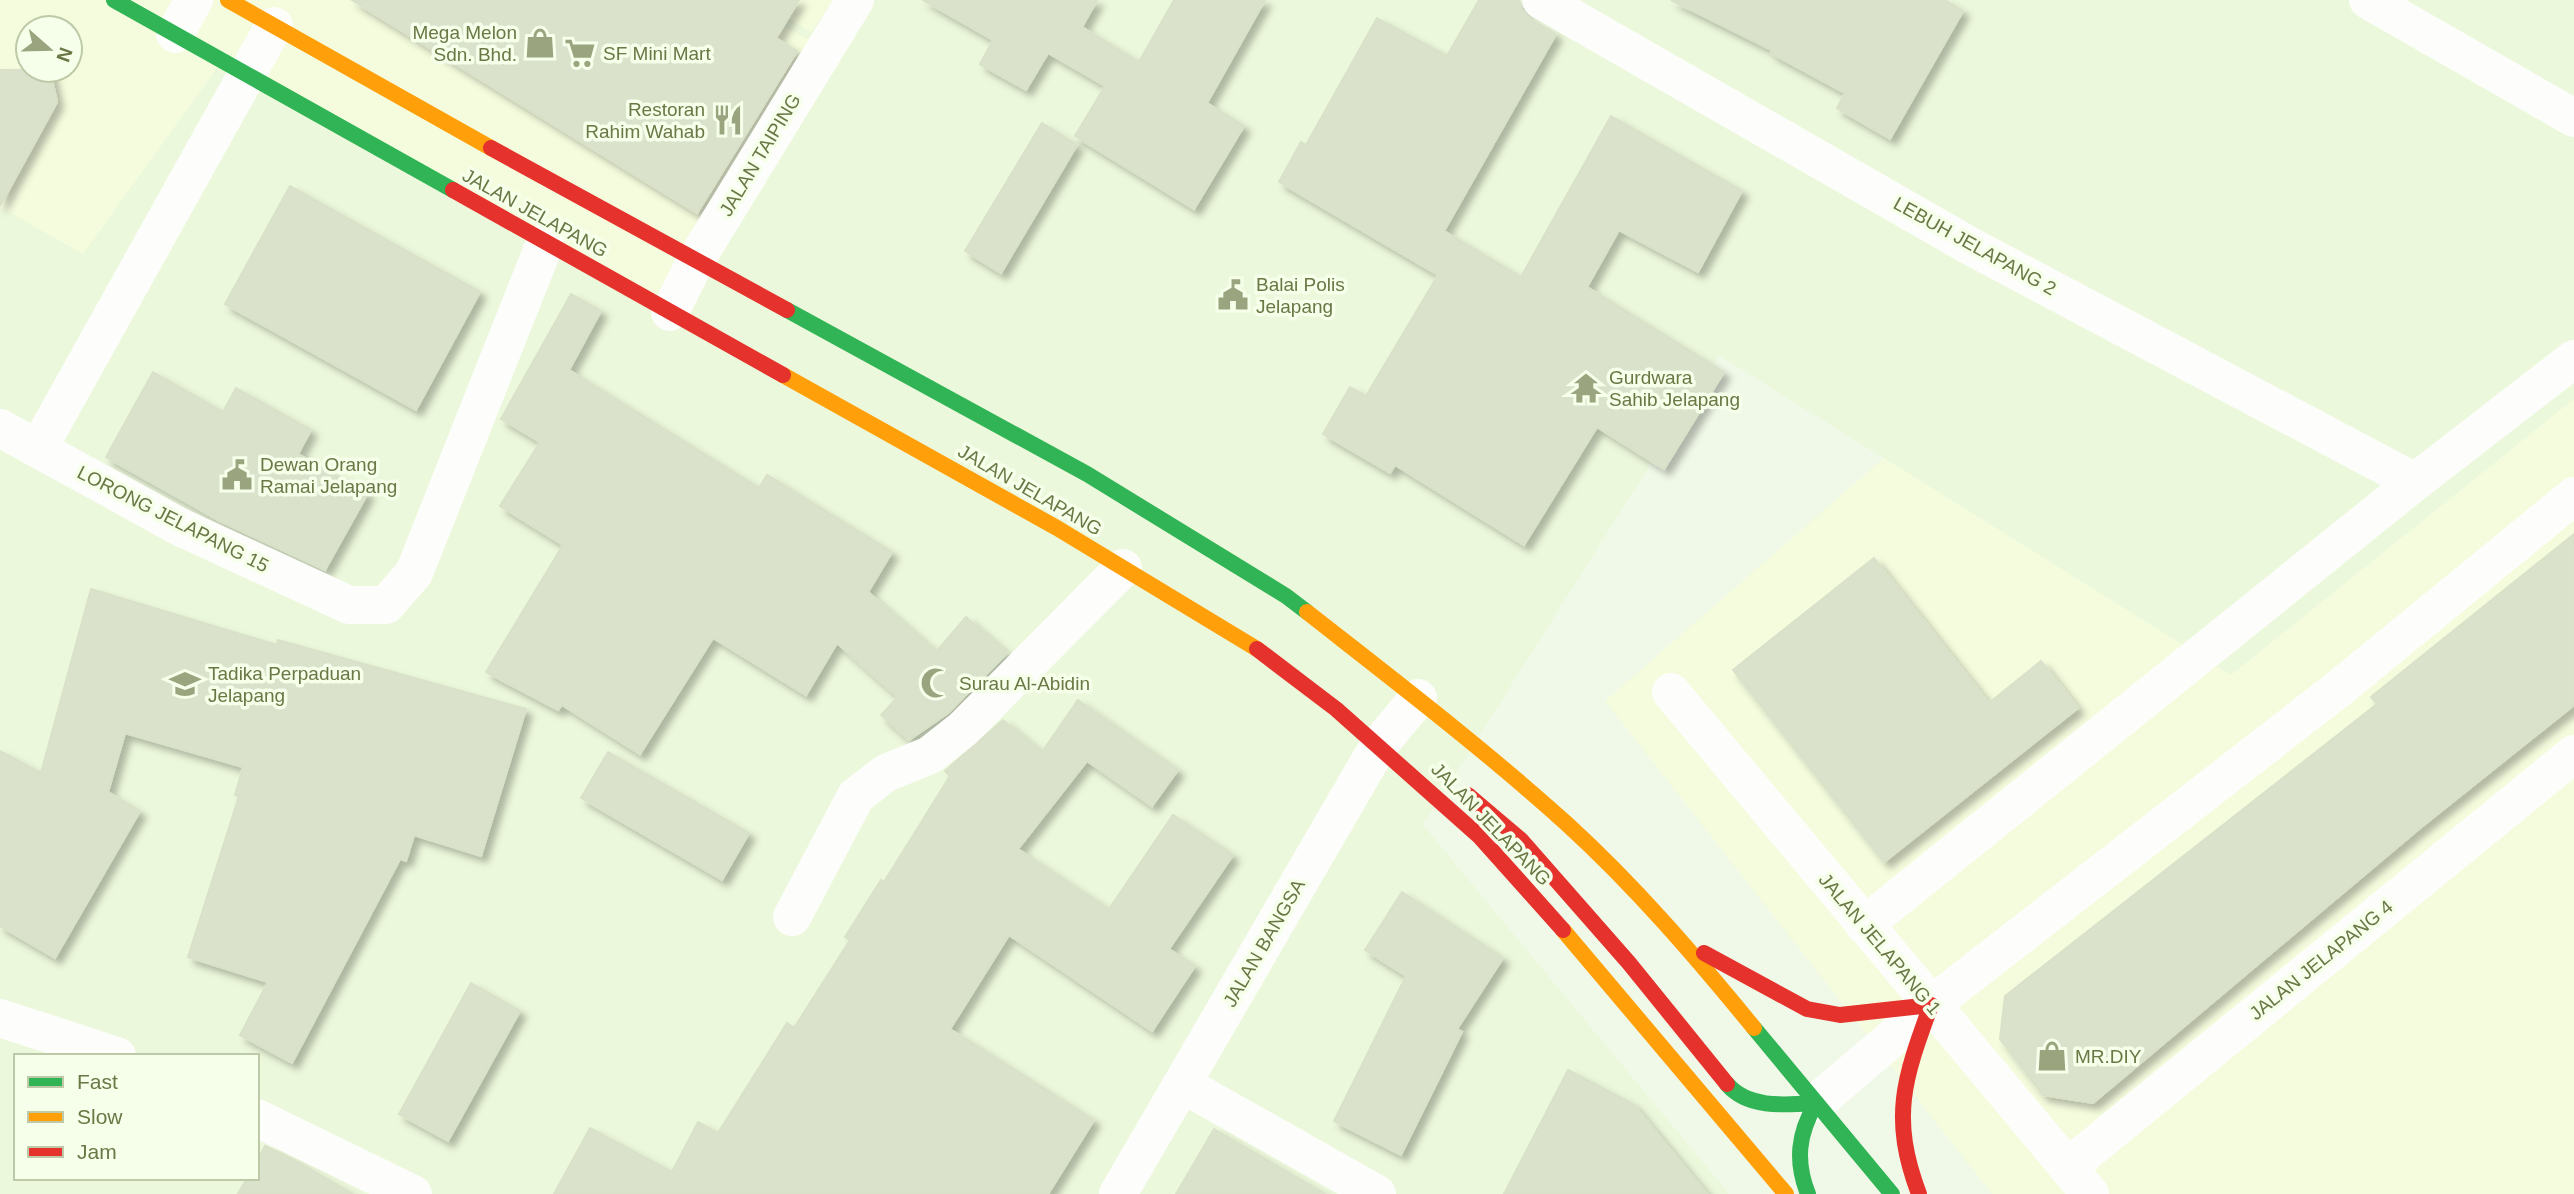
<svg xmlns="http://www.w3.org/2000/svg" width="2574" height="1194" font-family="Helvetica,sans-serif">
	<defs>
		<filter id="shadow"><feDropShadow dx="6" dy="6" stdDeviation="3.5" flood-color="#0004"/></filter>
	</defs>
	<rect width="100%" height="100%" fill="#f0f8e7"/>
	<path fill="#ecf8db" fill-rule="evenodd" d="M0,0H2574V399L2231,675L1719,355L1423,825L1729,1194H0ZM28,28H70V70H28ZM16,1056H257V1178H16Z"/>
	<g fill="#f4fcdd" fill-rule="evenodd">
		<path d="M0,0H739L828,51L667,319L219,65L83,254L0,207ZM28,28H70V70H28Z"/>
		<polygon points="758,0 833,0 811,32"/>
		<polygon points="2574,399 2574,1194 1992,1194 1605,701 1884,458 2231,675"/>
	</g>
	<g fill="#dae2cc" stroke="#d9e1c9" stroke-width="2" filter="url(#shadow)">
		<polygon points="352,0 799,0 776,38 797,51 697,213"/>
		<polygon points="923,0 1097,0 1082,27 1139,62 1174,0 1265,0 1207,103 1244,126 1194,209 1075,136 1105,86 1048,53 1026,90 980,64 993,40"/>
		<polygon points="1479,0 1519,0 1522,10 1530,19 1556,34 1444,231 1521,277 1611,116 1742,191 1698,272 1619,230 1587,287 1724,372 1664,469 1597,427 1524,545 1395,465 1390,473 1323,434 1350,387 1366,396 1438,275 1279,182 1301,142 1306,145 1377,18 1447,56"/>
		<polygon points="1671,0 1945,0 1963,11 1890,139 1837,108 1845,93 1771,53 1772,50"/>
		<polygon points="0,70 50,70 57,102 0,206"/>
		<polygon points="1042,123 1077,145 1001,273 965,251"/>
		<polygon points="290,186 480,292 416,410 225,304"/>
		<polygon points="571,294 601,311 569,370 759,488 767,475 892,552 868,592 936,652 966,617 1007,653 948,713 909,740 881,715 898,697 837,643 806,695 713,638 640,754 562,705 558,710 486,672 563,545 500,506 540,442 501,419"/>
		<polygon points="153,372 223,412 236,388 311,430 298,454 368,493 325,570 220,521 106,457"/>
		<polygon points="2574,534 2574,705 2419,829 2093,1103 2043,1095 2000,1039 2005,996 2377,704 2371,697"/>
		<polygon points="1874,558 1989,703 2041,661 2078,708 1884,862 1733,670"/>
		<polygon points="91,589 277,645 278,640 526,709 481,856 414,835 406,861 400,859 292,1063 240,1035 268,982 188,957 239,796 235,795 243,767 125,733 108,792 140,811 55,958 0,926 0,751 41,773"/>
		<polygon points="1078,700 1178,770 1152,806 1087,761 1018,849 1109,909 1173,815 1233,855 1169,949 1195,966 1152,1031 1009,935 950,1029 1094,1120 1048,1194 554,1194 590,1128 672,1172 698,1122 718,1133 787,1023 794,1028 850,940 845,937 881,880 884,882 950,776 945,771 1003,720 1042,752"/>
		<polygon points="608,752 749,833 722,880 581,798"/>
		<polygon points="1402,892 1503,958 1457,1029 1462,1032 1401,1155 1334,1121 1406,976 1365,950"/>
		<polygon points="471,983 520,1011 448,1141 399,1114"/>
		<polygon points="1568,1070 1633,1104 1707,1194 1504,1194"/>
		<polygon points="1214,1129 1325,1194 1176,1194"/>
		<polygon points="265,1146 294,1160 353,1194 238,1194 247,1178 257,1178 257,1161"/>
	</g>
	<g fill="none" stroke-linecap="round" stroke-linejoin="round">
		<g stroke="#fdfefb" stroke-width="38">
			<polyline points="1541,0 1970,246 2415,482"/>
			<polyline points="2368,0 2574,118"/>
			<polyline points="175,34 194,0"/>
			<polyline points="670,312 696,260 855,0"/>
			<polyline points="0,428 180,527 349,605 386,605 414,573 545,243"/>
			<polyline points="38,449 274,26"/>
			<polyline points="1671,692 2090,1194"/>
			<polyline points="792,917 856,796 886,773 930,755 963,729 1123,568"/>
			<polyline points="1864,925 2415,482 2574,359"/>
			<polyline points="0,1018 117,1056"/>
			<polyline points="1182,1084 1377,1194"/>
			<polyline points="1816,1103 1931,1005 2337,690 2574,496"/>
			<polyline points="257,1118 413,1194"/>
			<polyline points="2068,1167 2574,754"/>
			<polyline points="1118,1194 1379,745 1418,698"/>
		</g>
		<g stroke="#30b455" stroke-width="16">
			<polyline points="114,0 453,190"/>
			<polyline points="787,310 1087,474 1286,596 1307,612"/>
			<polyline points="1754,1028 1892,1194"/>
			<path d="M1727,1084C1748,1109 1786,1105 1816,1103"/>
			<path d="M1808,1194C1795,1161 1798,1134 1816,1103"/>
		</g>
		<g stroke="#ff9f0a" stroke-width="16">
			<polyline points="228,0 491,148"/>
			<polyline points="783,375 1057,528 1257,649"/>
			<path d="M1307,612C1395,681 1484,749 1567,824C1635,886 1696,957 1754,1028"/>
			<polyline points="1563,930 1786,1194"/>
		</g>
		<g stroke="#e5322d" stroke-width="16">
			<polyline points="491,148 787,310"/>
			<polyline points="453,190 783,375"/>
			<polyline points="1257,649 1336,709 1479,836 1563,930"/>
			<polyline points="1468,795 1521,840 1629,963 1727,1084"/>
			<path d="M1704,953L1807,1009L1840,1015L1931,1005C1904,1079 1890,1117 1919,1194"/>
		</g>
	</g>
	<defs>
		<g id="shop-bare" transform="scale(2.415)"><path d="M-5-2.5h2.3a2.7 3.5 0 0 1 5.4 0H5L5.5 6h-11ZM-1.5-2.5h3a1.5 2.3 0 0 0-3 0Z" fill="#9aa47e" stroke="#f5ffe9" stroke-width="2.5" paint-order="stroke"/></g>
		<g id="supermarket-bare" transform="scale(2.415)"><path d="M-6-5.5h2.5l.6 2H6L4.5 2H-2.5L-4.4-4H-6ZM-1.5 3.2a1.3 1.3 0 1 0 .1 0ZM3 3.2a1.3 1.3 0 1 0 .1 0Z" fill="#9aa47e" stroke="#f5ffe9" stroke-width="2.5" paint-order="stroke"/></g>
		<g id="restaurant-bare" transform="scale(2.415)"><path d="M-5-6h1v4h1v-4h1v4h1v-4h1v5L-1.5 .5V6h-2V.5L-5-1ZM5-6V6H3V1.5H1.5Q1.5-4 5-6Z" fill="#9aa47e" stroke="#f5ffe9" stroke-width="2.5" paint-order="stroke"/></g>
		<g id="civic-bare" transform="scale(2.415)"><path d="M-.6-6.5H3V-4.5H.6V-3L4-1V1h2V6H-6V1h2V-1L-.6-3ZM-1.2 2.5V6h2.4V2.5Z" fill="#9aa47e" stroke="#f5ffe9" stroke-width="2.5" paint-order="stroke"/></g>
		<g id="temple-bare" transform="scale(2.415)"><path d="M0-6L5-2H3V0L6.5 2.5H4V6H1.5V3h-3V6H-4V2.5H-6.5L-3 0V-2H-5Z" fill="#9aa47e" stroke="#f5ffe9" stroke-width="2.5" paint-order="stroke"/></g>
		<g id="mosque-bare" transform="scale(2.415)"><path d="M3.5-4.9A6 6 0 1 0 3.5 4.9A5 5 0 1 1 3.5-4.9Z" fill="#9aa47e" stroke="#f5ffe9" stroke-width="2.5" paint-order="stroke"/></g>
		<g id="school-bare" transform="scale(2.415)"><path d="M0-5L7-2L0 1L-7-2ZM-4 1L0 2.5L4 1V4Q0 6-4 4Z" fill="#9aa47e" stroke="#f5ffe9" stroke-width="2.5" paint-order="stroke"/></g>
	</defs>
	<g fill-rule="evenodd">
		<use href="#shop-bare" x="540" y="43"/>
		<use href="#supermarket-bare" x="580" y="53"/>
		<use href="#restaurant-bare" x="728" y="120"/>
		<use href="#civic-bare" x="1233" y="295"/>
		<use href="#temple-bare" x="1586" y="388"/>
		<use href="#civic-bare" x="237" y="475"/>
		<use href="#mosque-bare" x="936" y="683"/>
		<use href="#school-bare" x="185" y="684"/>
		<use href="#shop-bare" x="2052" y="1056"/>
	</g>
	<g text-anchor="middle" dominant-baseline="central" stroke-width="7" stroke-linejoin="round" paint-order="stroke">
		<g font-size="19" fill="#6c7746" stroke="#f5ffe9" text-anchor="start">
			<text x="517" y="32" text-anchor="end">Mega Melon<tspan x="517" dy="22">Sdn. Bhd.</tspan></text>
			<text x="603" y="53">SF Mini Mart</text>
			<text x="705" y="109" text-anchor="end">Restoran<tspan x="705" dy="22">Rahim Wahab</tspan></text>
			<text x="1256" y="284">Balai Polis<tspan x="1256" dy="22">Jelapang</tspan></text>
			<text x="1609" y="377">Gurdwara<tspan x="1609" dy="22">Sahib Jelapang</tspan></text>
			<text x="260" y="464">Dewan Orang<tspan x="260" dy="22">Ramai Jelapang</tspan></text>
			<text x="208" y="673">Tadika Perpaduan<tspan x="208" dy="22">Jelapang</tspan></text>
			<text x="959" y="683">Surau Al-Abidin</text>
			<text x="2075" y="1056">MR.DIY</text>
		</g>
		<g font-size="19" fill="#6c7746" stroke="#f5ffe9">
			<text transform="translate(760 155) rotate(-59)">JALAN TAIPING</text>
			<text transform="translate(535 213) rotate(29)">JALAN JELAPANG</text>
			<text transform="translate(1975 246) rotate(29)">LEBUH JELAPANG 2</text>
			<text transform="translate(1030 490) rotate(30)">JALAN JELAPANG</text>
			<text transform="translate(173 519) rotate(27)">LORONG JELAPANG 15</text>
			<text transform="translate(1491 824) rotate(46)">JALAN JELAPANG</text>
			<text transform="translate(1264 943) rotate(-60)">JALAN BANGSA</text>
			<text transform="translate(1880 944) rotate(50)">JALAN JELAPANG 1</text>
			<text transform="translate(2321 960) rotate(-39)">JALAN JELAPANG 4</text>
		</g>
	</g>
	<rect x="14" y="1054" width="245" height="126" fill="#f5ffe9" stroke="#bec9a8" stroke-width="2"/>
	<rect x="28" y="1077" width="35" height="10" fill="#30b455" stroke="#bec9a8" stroke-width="2"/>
	<text x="77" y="1089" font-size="21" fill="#6c7746">Fast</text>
	<rect x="28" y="1112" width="35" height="10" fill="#ff9f0a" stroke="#bec9a8" stroke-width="2"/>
	<text x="77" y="1124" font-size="21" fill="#6c7746">Slow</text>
	<rect x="28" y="1147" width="35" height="10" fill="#e5322d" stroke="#bec9a8" stroke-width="2"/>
	<text x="77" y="1159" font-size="21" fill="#6c7746">Jam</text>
	<g transform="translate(49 49) rotate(110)"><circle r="33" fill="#f5ffe9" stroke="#bec9a8" stroke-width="2"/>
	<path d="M0-5L12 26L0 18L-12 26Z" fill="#9aa47e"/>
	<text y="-10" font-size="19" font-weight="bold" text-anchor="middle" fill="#6c7746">N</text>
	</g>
</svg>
